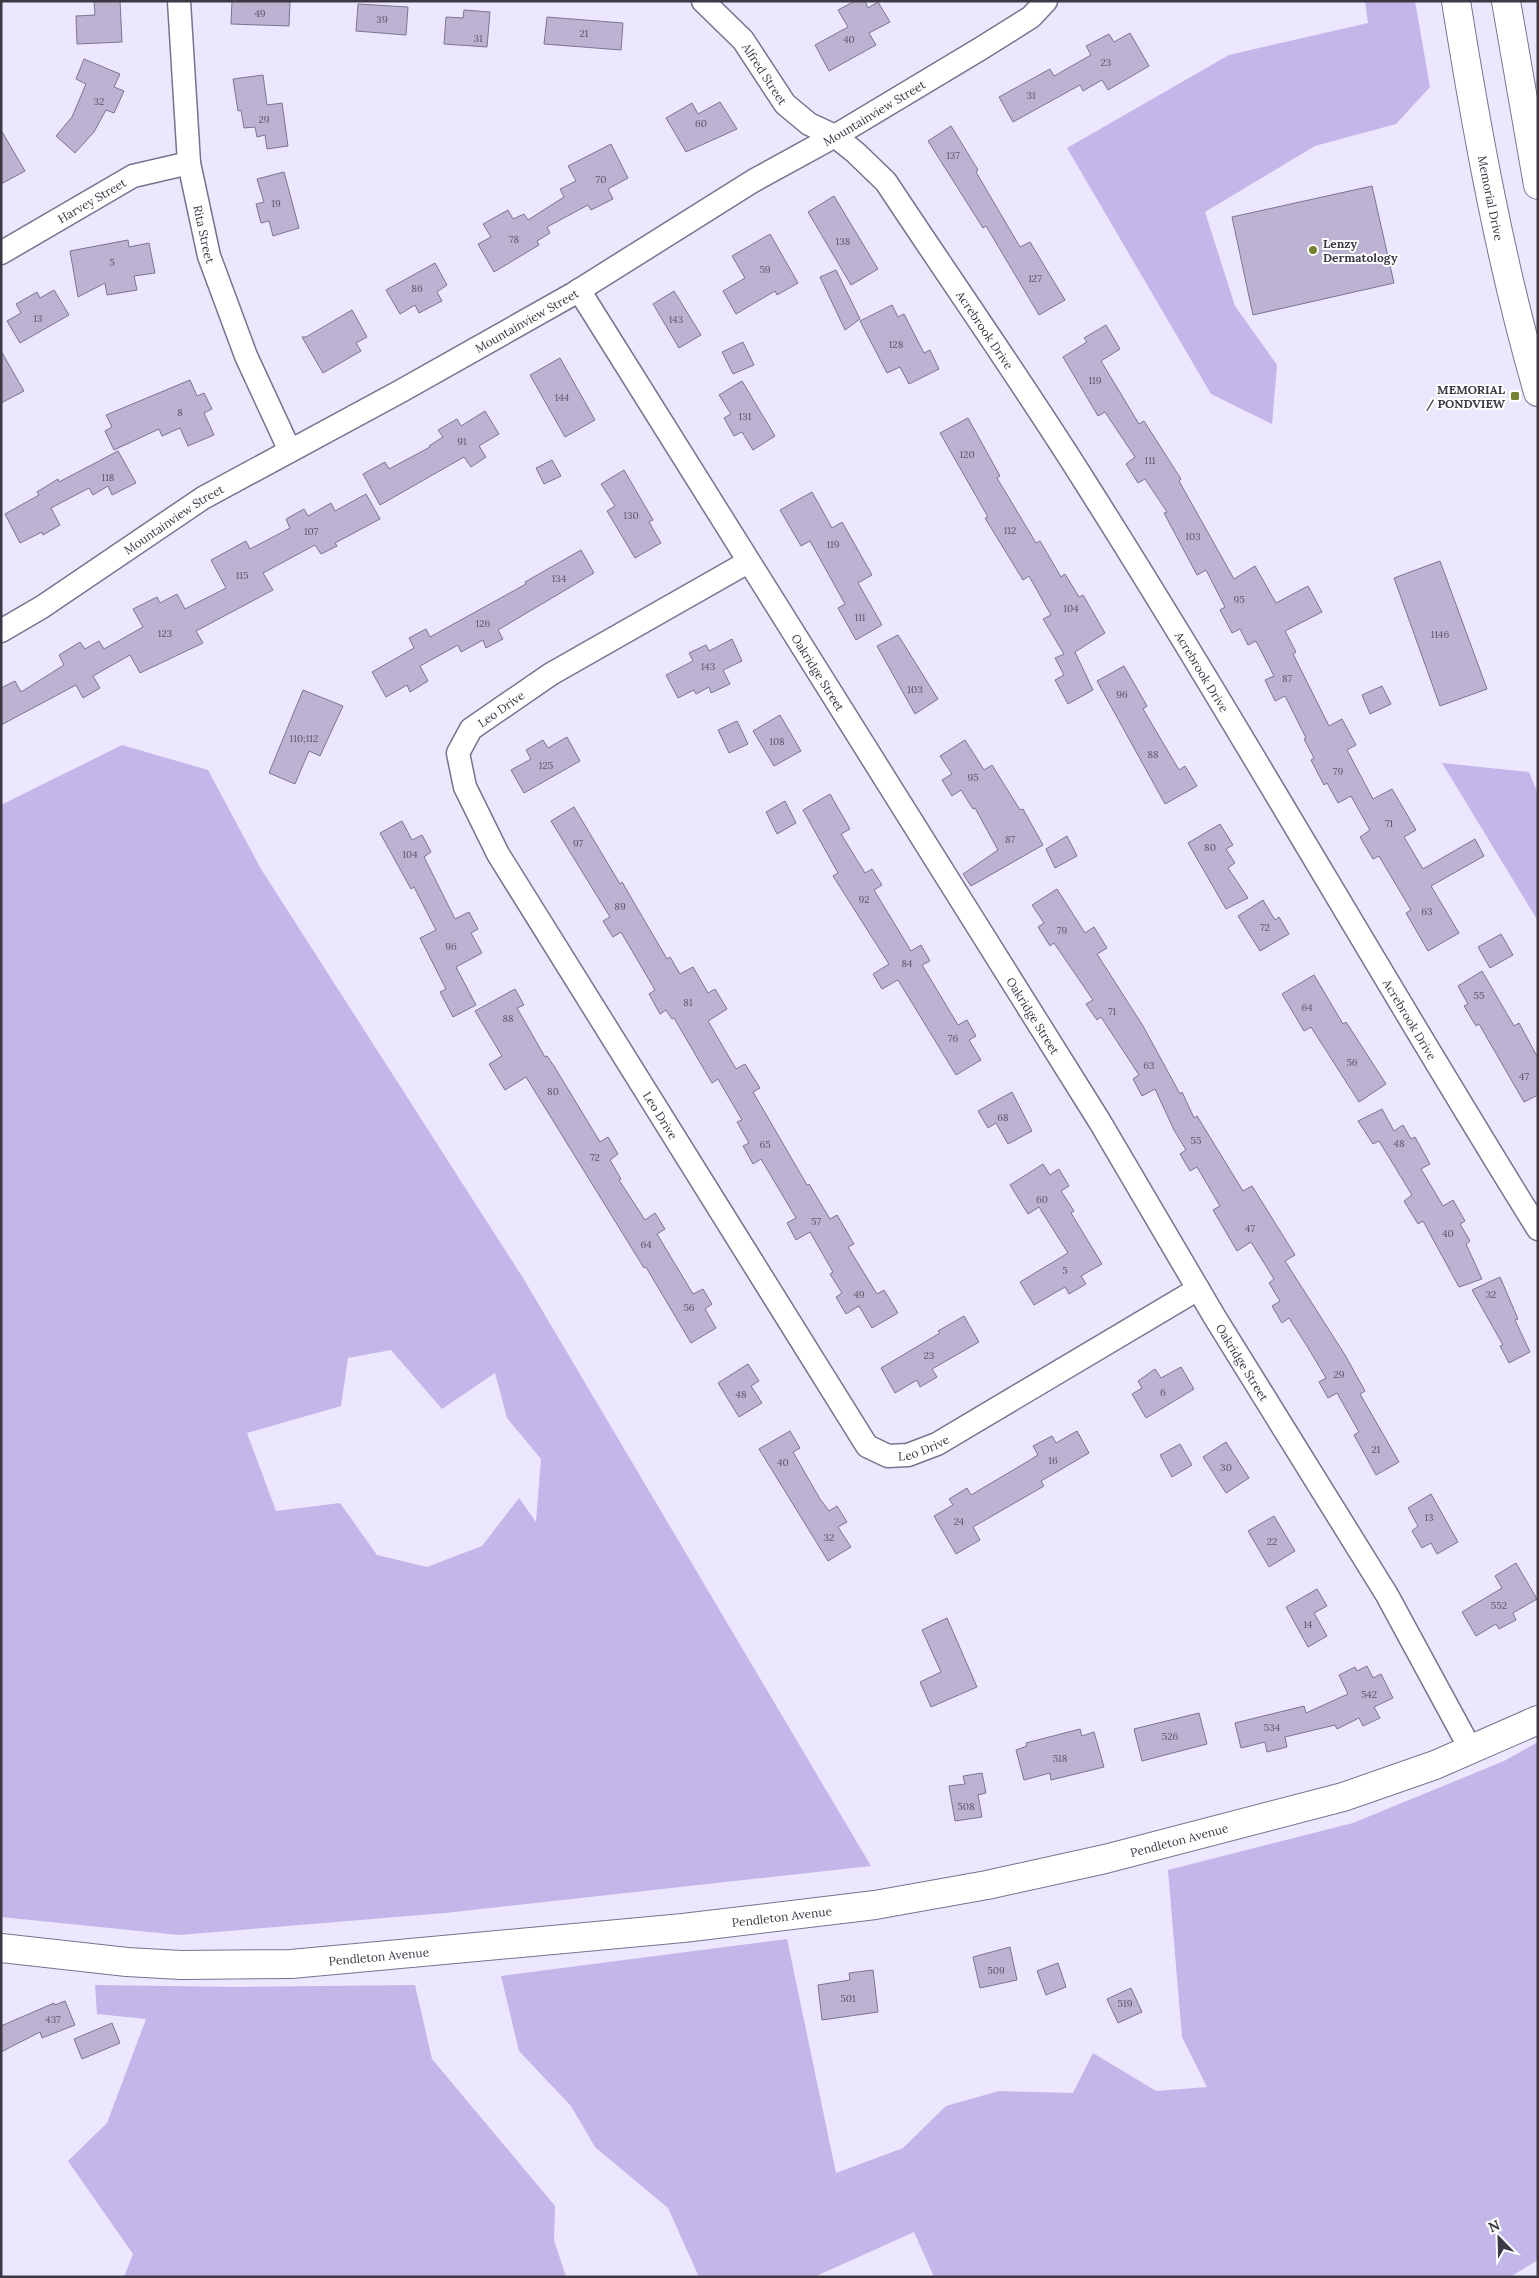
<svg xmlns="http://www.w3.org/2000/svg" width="1539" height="2278" font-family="Lora,serif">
	<rect width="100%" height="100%" fill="#ece6ff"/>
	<g fill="#c3b6e8" fill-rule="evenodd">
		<polygon points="1365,1 1415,1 1430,87 1396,124 1315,146 1205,212 1235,306 1277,365 1272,424 1211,394 1067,148 1229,55 1368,23"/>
		<path d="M122,745L208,770L261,869L523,1278L871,1866L445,1913L179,1935L1,1917V805ZM391,1350L442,1409L495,1373L507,1418L541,1459L536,1522L519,1498L482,1546L427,1567L377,1555L340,1503L276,1511L247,1433L341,1406L348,1358Z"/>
		<polygon points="1442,763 1529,772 1538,794 1538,921"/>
		<polygon points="1538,1742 1538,2260 1510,2277 934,2277 914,2232 814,2277 699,2277 668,2208 595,2147 571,2106 519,2051 501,1976 787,1939 836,2173 903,2148 946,2106 999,2091 1073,2093 1093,2053 1156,2091 1207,2087 1182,2037 1168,1870 1353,1823 1504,1761"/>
		<polygon points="95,1985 235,1987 415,1985 432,2059 555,2206 554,2240 566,2277 124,2277 133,2254 68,2161 107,2123 146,2019 97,2014"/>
	</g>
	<g fill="#bbb3d1" stroke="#7c7591">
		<polygon points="94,1 120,1 122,42 77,44 76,16 95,15"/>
		<polygon points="232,1 290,1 289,26 231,24"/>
		<polygon points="855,1 865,1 868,8 878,2 890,22 869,33 876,45 829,71 815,45 848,27 838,10"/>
		<polygon points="358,4 408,7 406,35 356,31"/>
		<polygon points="464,10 490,12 487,47 444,44 446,17 463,18"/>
		<polygon points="547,17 623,23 621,50 544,44"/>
		<polygon points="1130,33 1149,66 1108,90 1102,80 1083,91 1080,85 1013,122 999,97 1050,69 1054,76 1091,55 1086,46 1109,34 1114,42"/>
		<polygon points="84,59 120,74 114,87 124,91 114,113 106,110 94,132 75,153 56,136 72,117 86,84 76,79"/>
		<polygon points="263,75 267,105 282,103 288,146 267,149 265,135 257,137 255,127 244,128 241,110 238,111 233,79"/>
		<polygon points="720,102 737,129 686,152 666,118 692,103 698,114"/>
		<polygon points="951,126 978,170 976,172 1020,247 1030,242 1065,300 1039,315 986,226 983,228 928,141"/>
		<polygon points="1,130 25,171 1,184"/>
		<polygon points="611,144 628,178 608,189 613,199 591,210 588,205 547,227 550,233 537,241 539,245 494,272 478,244 491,237 483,224 508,210 513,219 524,214 528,220 564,197 560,189 576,181 568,166"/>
		<polygon points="284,172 299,228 273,236 269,221 261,223 256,204 264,202 257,179"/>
		<polygon points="1372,186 1394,283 1253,315 1232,217"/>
		<polygon points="834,196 878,269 851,285 808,212"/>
		<polygon points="770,234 798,283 777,295 775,291 736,314 723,291 745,278 732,256"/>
		<polygon points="128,240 129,247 149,243 155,273 134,276 137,290 107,295 105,283 78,297 70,251"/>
		<polygon points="435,263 447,285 437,292 442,301 419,313 415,305 400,314 386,290"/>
		<polygon points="836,270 860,319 845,330 820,277"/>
		<polygon points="54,290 69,315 20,343 7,321 21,313 16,304 37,292 40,298"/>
		<polygon points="674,291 701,335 679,348 653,304"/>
		<polygon points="892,305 898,317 904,314 924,353 930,350 939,369 909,384 900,367 887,373 860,321"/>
		<polygon points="352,310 367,337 356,343 361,351 323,373 302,337 306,337"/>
		<polygon points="1106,325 1120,349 1101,361 1139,424 1144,421 1181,479 1179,481 1234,579 1255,566 1276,603 1308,586 1322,612 1285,631 1296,652 1293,654 1329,726 1342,719 1356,745 1347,750 1373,799 1392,789 1416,830 1404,837 1423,869 1475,839 1484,856 1431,886 1459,933 1428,951 1406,913 1411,910 1379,856 1373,859 1360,837 1370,830 1351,796 1338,803 1327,783 1324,785 1311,760 1314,758 1304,739 1306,738 1285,696 1275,701 1265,680 1274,676 1256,641 1248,645 1240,629 1232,633 1220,610 1225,607 1206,570 1197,575 1164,513 1167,512 1145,479 1138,483 1126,464 1135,457 1105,412 1098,416 1063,357 1087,342 1084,338"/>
		<polygon points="743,342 754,365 733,374 722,352"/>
		<polygon points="1,351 24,391 1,403"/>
		<polygon points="560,358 595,420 565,437 530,375"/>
		<polygon points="190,380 197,396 204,393 212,409 204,413 214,435 188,446 180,428 162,436 159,429 114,450 105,431 112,427 106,415"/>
		<polygon points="742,381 775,436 753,450 742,432 734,436 724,418 731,414 719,395"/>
		<polygon points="485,411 499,434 479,446 486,457 471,467 464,457 380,505 363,474 385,462 389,469 430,447 429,446 443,437 438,430 457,419 461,426"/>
		<polygon points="968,418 1000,476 997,478 1036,543 1040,541 1061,577 1065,574 1079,597 1083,595 1105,633 1075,652 1093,690 1068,704 1055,680 1064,675 1055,658 1064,654 1043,619 1051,615 1029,576 1023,580 985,518 988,517 940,433"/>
		<polygon points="118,451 136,483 112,495 108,486 93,495 89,488 51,508 60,525 43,535 42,532 20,543 5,514 39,495 37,492 58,479 59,482"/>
		<polygon points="552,460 561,476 544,484 536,468"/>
		<polygon points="624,470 653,520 649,522 661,543 635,558 607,511 615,506 601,484"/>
		<polygon points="812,492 832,528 842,522 872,575 858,583 882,625 856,640 838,608 845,604 810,541 801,546 780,510"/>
		<polygon points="366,494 380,519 335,543 337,546 321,554 315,545 263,573 273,590 196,631 203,643 140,673 130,655 93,676 100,688 83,698 76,685 1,725 1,688 15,681 21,692 64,665 59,655 80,642 85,649 99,641 104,649 143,627 133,609 157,597 160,603 177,594 185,609 226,588 211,560 246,541 250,549 290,528 286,519 304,509 308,516 331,503 335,511"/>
		<polygon points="581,550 594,573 498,630 503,639 486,648 483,640 461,652 458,645 420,666 428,681 410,692 407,685 386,697 372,672 414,648 409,638 426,629 430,637 526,584 525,582"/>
		<polygon points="1440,561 1487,689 1440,706 1394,578"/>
		<polygon points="898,635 938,699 915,714 877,646"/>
		<polygon points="732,639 742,661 723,670 730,684 711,693 709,687 696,694 694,690 678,698 666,675 693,661 689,653 706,645 709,651"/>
		<polygon points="1124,666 1147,706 1143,709 1179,770 1185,766 1197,786 1165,804 1097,681"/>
		<polygon points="1382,686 1391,704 1370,714 1362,695"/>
		<polygon points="303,690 343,706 320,756 309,751 295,784 269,773"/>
		<polygon points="780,715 801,751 774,766 753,731"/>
		<polygon points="737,721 748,744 729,753 718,730"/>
		<polygon points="567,737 580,761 524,793 511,770 531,759 526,750 543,740 548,748"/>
		<polygon points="965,740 984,770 992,765 1020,810 1023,809 1043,845 971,886 963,874 998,850 975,808 973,809 961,790 952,796 942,780 952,774 940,756"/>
		<polygon points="830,794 850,829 841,834 865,873 872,869 882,885 874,890 911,951 921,945 930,961 922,965 958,1025 967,1020 976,1036 969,1040 981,1060 956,1075 898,980 882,989 873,974 889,964 833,876 838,873 803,810"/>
		<polygon points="785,801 796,823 777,834 766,812"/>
		<polygon points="574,807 620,884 622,882 667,959 670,957 680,974 693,967 708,993 715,989 727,1009 708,1021 736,1069 745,1064 760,1088 753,1092 807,1185 809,1184 830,1219 837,1215 854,1244 848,1247 877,1294 884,1290 898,1313 872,1328 859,1306 846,1314 836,1297 842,1293 830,1274 833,1272 810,1232 796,1240 787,1223 796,1218 761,1159 753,1164 743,1146 749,1143 737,1122 742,1120 718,1079 712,1083 674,1018 672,1019 666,1010 660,1014 649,994 655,990 621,932 613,937 603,921 610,917 551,821"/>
		<polygon points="402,821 412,840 422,835 431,852 424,857 455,919 469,912 478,929 471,933 482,953 456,967 476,1005 453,1017 440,992 446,989 420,938 436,930 414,887 411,889 380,833"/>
		<polygon points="1220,824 1233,845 1226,849 1235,863 1228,868 1248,898 1226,909 1188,843"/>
		<polygon points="1067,836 1077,856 1055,868 1046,849"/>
		<polygon points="1057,889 1085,933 1094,927 1107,948 1097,954 1143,1026 1180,1094 1182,1092 1194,1118 1197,1116 1243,1191 1252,1186 1295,1255 1285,1261 1345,1355 1365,1391 1360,1394 1399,1462 1376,1475 1354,1435 1359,1432 1337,1393 1328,1398 1319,1382 1326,1378 1307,1346 1289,1318 1282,1323 1272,1306 1280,1301 1269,1283 1274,1279 1251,1242 1237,1251 1213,1210 1220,1206 1197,1167 1190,1171 1180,1154 1186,1150 1174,1130 1155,1089 1142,1096 1133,1079 1139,1075 1101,1017 1097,1020 1086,1004 1093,1000 1054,943 1050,946 1038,927 1044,923 1032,905"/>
		<polygon points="1263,900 1275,920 1279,917 1289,934 1260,951 1238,916"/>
		<polygon points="1501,934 1513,955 1490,968 1478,947"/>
		<polygon points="1482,971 1514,1026 1519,1023 1538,1058 1538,1095 1524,1102 1479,1024 1476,1026 1464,1006 1468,1004 1458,986"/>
		<polygon points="1314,975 1343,1024 1346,1022 1386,1084 1359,1102 1311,1027 1304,1031 1282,994"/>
		<polygon points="515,989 524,1005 517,1008 545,1057 547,1056 554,1066 600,1142 608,1137 618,1154 610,1160 621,1179 619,1180 645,1220 655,1213 665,1229 657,1234 693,1294 703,1289 712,1304 705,1309 716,1328 691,1343 646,1267 644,1268 526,1077 505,1090 489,1064 502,1056 475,1011"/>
		<polygon points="1012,1092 1032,1131 1008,1144 996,1123 988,1128 978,1111"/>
		<polygon points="1382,1109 1394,1131 1403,1125 1411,1139 1415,1137 1430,1164 1421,1169 1443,1206 1453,1200 1465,1221 1460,1224 1470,1241 1466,1244 1482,1279 1459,1287 1423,1221 1418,1224 1404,1201 1412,1195 1379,1141 1373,1144 1358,1121"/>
		<polygon points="1043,1164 1050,1175 1059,1169 1069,1186 1061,1191 1074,1211 1071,1213 1102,1264 1081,1276 1086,1284 1069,1294 1065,1287 1034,1305 1020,1282 1068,1253 1039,1207 1028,1214 1010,1185"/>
		<polygon points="1500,1277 1518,1319 1515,1320 1530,1352 1509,1363 1500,1346 1503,1345 1472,1290"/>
		<polygon points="964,1316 979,1342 932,1369 937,1377 920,1387 917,1380 895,1393 881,1368 940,1333 938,1331"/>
		<polygon points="748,1364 759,1381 751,1386 762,1403 739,1417 718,1383"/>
		<polygon points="1181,1367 1194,1389 1146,1418 1132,1394 1142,1388 1138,1381 1155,1369 1161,1378"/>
		<polygon points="790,1431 800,1448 793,1452 820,1499 829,1511 837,1506 847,1522 838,1527 851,1547 828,1561 759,1449"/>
		<polygon points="1077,1431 1089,1453 1041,1481 1044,1486 973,1527 980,1540 956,1554 934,1516 953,1505 949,1499 967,1488 971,1495 1020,1466 1038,1455 1033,1446 1052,1436 1056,1443"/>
		<polygon points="1226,1442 1249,1478 1226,1493 1203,1457"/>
		<polygon points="1180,1444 1192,1465 1172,1477 1160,1455"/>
		<polygon points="1431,1494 1458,1542 1437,1554 1431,1543 1422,1548 1412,1531 1418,1526 1408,1508"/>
		<polygon points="1274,1516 1295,1551 1269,1567 1248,1531"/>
		<polygon points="1516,1563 1537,1599 1513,1613 1516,1620 1499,1629 1496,1624 1476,1636 1462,1612 1502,1588 1495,1576"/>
		<polygon points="1317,1589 1327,1606 1314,1613 1327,1636 1308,1647 1286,1607"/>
		<polygon points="947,1618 977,1687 931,1707 920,1682 941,1672 922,1630"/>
		<polygon points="1367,1666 1373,1678 1381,1674 1393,1698 1374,1707 1380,1718 1363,1726 1359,1718 1337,1729 1335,1725 1285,1737 1287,1747 1267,1752 1265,1742 1241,1748 1235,1723 1304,1706 1306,1713 1348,1694 1339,1675 1355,1667 1357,1671"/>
		<polygon points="1199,1713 1207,1744 1142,1761 1134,1729"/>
		<polygon points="1080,1729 1082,1736 1094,1732 1104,1767 1051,1780 1050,1773 1024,1780 1016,1750 1027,1746 1026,1743"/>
		<polygon points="982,1773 986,1793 978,1795 982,1817 955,1821 949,1786 965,1784 963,1776"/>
		<polygon points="1010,1947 1017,1980 980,1988 973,1957"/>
		<polygon points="1058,1963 1066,1987 1046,1995 1037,1971"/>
		<polygon points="873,1970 878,2012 822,2020 818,1985 850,1980 849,1973"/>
		<polygon points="1131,1988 1142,2012 1118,2023 1107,1999"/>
		<polygon points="65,2001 75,2025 42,2038 40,2032 1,2052 1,2026 54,2003 55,2005"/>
		<polygon points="112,2023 120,2043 82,2059 74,2039"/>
	</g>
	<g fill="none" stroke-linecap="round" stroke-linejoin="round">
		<g stroke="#79728e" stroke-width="25">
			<g id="minor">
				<path id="s1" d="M179,1L189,163L209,256L246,356L290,451"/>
				<path id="s2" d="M703,1L743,40L785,104L809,124L835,136L856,153L886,182C952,282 1021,380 1085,482C1241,728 1384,982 1538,1229"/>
				<path id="s3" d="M1,253L133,176L189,163"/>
				<path id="s4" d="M579,290L1100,1122L1214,1316L1387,1595L1471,1750"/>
				<path id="s5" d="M748,562L551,674L471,729L458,753L465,787L498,854L867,1446L888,1456L908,1455L937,1444L1198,1289"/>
				<path id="s6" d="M1,631L42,607L203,498L401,391L573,294L753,181L835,136L980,49L1031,17L1046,1"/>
			</g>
		</g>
		<g stroke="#79728e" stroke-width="30">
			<g id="tertiary">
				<path id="s7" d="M1,1948L127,1962L181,1965L291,1964L683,1928L875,1905L987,1885L1105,1859L1343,1797L1435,1765L1538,1720"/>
			</g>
		</g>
		<g stroke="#79728e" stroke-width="30">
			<g id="primary">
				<path id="s8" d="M1456,1C1477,133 1501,264 1538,392"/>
				<polyline points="1506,1 1538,185"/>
			</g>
		</g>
		<use href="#minor" stroke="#fff" stroke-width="22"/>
		<use href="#tertiary" stroke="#fff" stroke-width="28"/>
		<use href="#primary" stroke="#fff" stroke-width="28"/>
	</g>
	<g fill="#76822f" stroke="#fff" stroke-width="2">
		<circle cx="1313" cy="250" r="5"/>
		<rect x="1510" y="391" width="10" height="10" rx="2.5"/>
	</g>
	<g text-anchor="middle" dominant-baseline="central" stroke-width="4" stroke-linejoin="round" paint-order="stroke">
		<g font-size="10" fill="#5c5868">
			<text x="260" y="13">49</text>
			<text x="382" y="19">39</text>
			<text x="584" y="33">21</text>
			<text x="478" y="38">31</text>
			<text x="849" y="39">40</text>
			<text x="1106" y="62">23</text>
			<text x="1031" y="95">31</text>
			<text x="99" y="101">32</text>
			<text x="264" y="119">29</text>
			<text x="701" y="123">60</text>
			<text x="953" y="155">137</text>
			<text x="601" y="179">70</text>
			<text x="276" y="203">19</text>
			<text x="514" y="239">78</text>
			<text x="843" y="241">138</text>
			<text x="112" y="262">5</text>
			<text x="765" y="269">59</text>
			<text x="1035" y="278">127</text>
			<text x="417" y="288">86</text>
			<text x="38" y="318">13</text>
			<text x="676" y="319">143</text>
			<text x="896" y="344">128</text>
			<text x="1095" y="380">119</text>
			<text x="562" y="397">144</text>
			<text x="180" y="412">8</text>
			<text x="745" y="416">131</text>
			<text x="462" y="441">91</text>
			<text x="967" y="454">120</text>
			<text x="1150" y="460">111</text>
			<text x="108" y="477">118</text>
			<text x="631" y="515">130</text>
			<text x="1010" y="530">112</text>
			<text x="311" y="531">107</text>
			<text x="1193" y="536">103</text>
			<text x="833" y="544">119</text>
			<text x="242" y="575">115</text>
			<text x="559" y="578">134</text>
			<text x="1239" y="599">95</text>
			<text x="1071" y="608">104</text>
			<text x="860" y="617">111</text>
			<text x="483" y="623">126</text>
			<text x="165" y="633">123</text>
			<text x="1440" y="634">1146</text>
			<text x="708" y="666">143</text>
			<text x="1287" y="678">87</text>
			<text x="915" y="689">103</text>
			<text x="1122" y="694">96</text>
			<text x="304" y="738">110;112</text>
			<text x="777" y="741">108</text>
			<text x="1153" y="754">88</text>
			<text x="546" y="765">125</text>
			<text x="1338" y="771">79</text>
			<text x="973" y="777">95</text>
			<text x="1389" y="823">71</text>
			<text x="1010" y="839">87</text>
			<text x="578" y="843">97</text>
			<text x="1210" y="847">80</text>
			<text x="410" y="854">104</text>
			<text x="864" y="899">92</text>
			<text x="620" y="906">89</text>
			<text x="1427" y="911">63</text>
			<text x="1265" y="927">72</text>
			<text x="1062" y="930">79</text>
			<text x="451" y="946">96</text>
			<text x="907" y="963">84</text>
			<text x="1479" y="995">55</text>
			<text x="688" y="1002">81</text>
			<text x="1307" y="1007">64</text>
			<text x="1112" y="1011">71</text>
			<text x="508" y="1018">88</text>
			<text x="953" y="1038">76</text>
			<text x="1352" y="1062">56</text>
			<text x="1149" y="1065">63</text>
			<text x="1524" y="1076">47</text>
			<text x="553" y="1091">80</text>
			<text x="1003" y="1117">68</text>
			<text x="1196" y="1140">55</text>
			<text x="1399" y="1143">48</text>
			<text x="765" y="1144">65</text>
			<text x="595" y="1157">72</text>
			<text x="1042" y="1199">60</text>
			<text x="816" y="1221">57</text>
			<text x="1250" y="1228">47</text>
			<text x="1448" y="1233">40</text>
			<text x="646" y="1244">64</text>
			<text x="1065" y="1270">5</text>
			<text x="859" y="1294">49</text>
			<text x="1491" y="1294">32</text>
			<text x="689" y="1307">56</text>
			<text x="929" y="1355">23</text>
			<text x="1339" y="1374">29</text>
			<text x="1163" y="1392">6</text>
			<text x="741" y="1394">48</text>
			<text x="1376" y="1449">21</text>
			<text x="1053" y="1460">16</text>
			<text x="783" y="1462">40</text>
			<text x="1226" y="1467">30</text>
			<text x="1429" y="1517">13</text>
			<text x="959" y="1521">24</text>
			<text x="829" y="1537">32</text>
			<text x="1272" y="1541">22</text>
			<text x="1499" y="1605">552</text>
			<text x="1308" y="1624">14</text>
			<text x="1369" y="1694">542</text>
			<text x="1272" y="1727">534</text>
			<text x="1170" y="1736">526</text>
			<text x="1060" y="1758">518</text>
			<text x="966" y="1806">508</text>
			<text x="996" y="1970">509</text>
			<text x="848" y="1998">501</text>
			<text x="1125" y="2003">519</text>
			<text x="53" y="2019">437</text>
		</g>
		<g font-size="12" fill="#3c3945" stroke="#fff">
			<text stroke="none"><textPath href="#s2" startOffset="96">Alfred Street</textPath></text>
			<text stroke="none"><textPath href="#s6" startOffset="1016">Mountainview Street</textPath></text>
			<text stroke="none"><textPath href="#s8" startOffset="200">Memorial Drive</textPath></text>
			<text stroke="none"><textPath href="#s3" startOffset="105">Harvey Street</textPath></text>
			<text stroke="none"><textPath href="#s1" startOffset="235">Rita Street</textPath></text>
			<text stroke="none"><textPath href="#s6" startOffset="611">Mountainview Street</textPath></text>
			<text stroke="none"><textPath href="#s2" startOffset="439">Acrebrook Drive</textPath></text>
			<text stroke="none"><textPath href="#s6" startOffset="206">Mountainview Street</textPath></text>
			<text stroke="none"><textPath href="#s2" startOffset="844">Acrebrook Drive</textPath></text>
			<text stroke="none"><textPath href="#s4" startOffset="451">Oakridge Street</textPath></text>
			<text transform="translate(501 709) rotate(-35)">Leo Drive</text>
			<text stroke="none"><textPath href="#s4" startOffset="856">Oakridge Street</textPath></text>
			<text stroke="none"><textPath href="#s2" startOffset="1249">Acrebrook Drive</textPath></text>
			<text stroke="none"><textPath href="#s5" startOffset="768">Leo Drive</textPath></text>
			<text stroke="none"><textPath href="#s4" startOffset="1261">Oakridge Street</textPath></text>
			<text stroke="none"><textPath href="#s5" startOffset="1218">Leo Drive</textPath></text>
			<text stroke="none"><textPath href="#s7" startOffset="1189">Pendleton Avenue</textPath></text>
			<text stroke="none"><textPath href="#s7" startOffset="784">Pendleton Avenue</textPath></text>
			<text stroke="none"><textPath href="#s7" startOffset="379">Pendleton Avenue</textPath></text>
		</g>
		<g font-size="12" font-weight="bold" fill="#3c3945" stroke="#fff" text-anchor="start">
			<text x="1323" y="243">Lenzy<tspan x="1323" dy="14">Dermatology</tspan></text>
			<text x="1505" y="389" text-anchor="end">MEMORIAL<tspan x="1505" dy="14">/ PONDVIEW</tspan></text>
		</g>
	</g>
	<rect width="1539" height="2278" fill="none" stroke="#3c3945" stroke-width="5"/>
	<g transform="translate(1499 2238) rotate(337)" stroke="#ffffff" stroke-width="4" paint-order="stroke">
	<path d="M0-4L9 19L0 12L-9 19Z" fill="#3c3945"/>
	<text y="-8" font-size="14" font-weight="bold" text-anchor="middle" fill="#3c3945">N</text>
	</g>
</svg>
